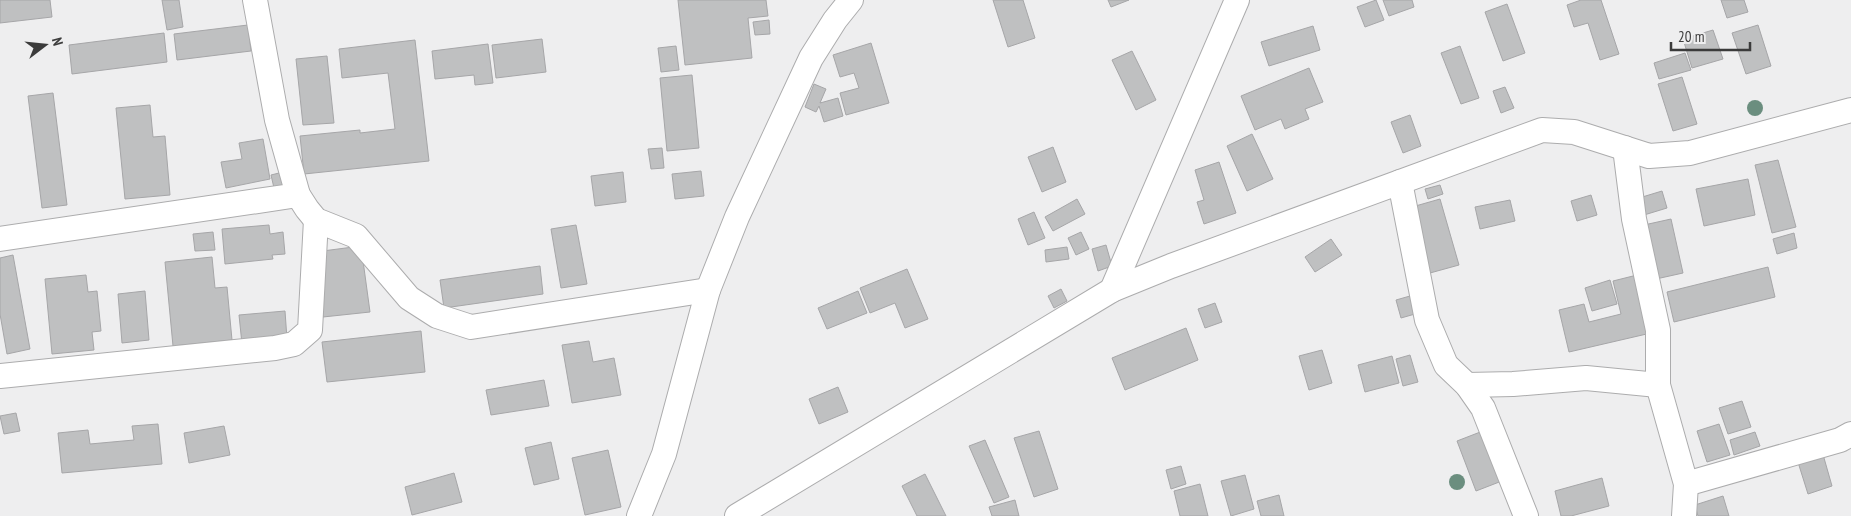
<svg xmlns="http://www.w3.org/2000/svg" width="1851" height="516" font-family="'PT Sans Narrow',sans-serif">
	<rect width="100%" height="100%" fill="#eeeeef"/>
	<g fill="#bfc0c1" stroke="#a6a6a8">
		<polygon points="0,0 50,0 52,17 0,23"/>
		<polygon points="162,0 179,0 183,27 167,30"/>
		<polygon points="678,0 766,0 768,16 748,18 752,58 685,65"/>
		<polygon points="993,0 1023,0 1035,38 1008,47"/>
		<polygon points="1108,0 1129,0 1111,7"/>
		<polygon points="1376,0 1384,20 1365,27 1357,7"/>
		<polygon points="1383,0 1412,0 1414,7 1389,16"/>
		<polygon points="1581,0 1601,0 1619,54 1600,60 1588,23 1574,27 1567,5"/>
		<polygon points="1721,0 1744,0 1748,12 1727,18"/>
		<polygon points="1507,4 1525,53 1503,61 1485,12"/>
		<polygon points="769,20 770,34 755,35 753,22"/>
		<polygon points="248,25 251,51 177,60 174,34"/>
		<polygon points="1758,25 1771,66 1746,74 1732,33"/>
		<polygon points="1313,26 1320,50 1269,66 1261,42"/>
		<polygon points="1713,30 1723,59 1692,68 1683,39"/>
		<polygon points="164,33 167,62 72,74 69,45"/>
		<polygon points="542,39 546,72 496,78 492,45"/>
		<polygon points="415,40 429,161 304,174 300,136 360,130 360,133 395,129 388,73 342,78 339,49"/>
		<polygon points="871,43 889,103 846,115 840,93 859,88 854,73 840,77 833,55"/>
		<polygon points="488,44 493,83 475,85 474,75 435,79 432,51"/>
		<polygon points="676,46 679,70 661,72 658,48"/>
		<polygon points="1460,46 1479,98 1461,104 1441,53"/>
		<polygon points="1132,51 1156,100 1136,110 1112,60"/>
		<polygon points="1685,53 1691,70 1659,79 1654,63"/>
		<polygon points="327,56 334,123 303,125 296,59"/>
		<polygon points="1309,68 1323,102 1305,109 1309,119 1285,129 1281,119 1255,130 1241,96"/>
		<polygon points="692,75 699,148 667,151 660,78"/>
		<polygon points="1682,77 1697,124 1673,131 1658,84"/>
		<polygon points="814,84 826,89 820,103 838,98 843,116 824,122 819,106 816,112 805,107"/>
		<polygon points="1505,87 1514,108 1501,113 1493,91"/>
		<polygon points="53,93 67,205 42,208 28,96"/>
		<polygon points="150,105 153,137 165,136 170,195 125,199 116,108"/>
		<polygon points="1410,115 1421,146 1403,153 1391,122"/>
		<polygon points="1252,134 1273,179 1247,191 1227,146"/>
		<polygon points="263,139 270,179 226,188 221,162 242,159 239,143"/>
		<polygon points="1053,147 1066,182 1042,192 1028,157"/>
		<polygon points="662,148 664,168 651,169 648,149"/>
		<polygon points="1778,160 1796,227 1772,233 1755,165"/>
		<polygon points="1219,162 1236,213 1204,224 1197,202 1204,200 1195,170"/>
		<polygon points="701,171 704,196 675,199 672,174"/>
		<polygon points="283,172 286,185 274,188 271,175"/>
		<polygon points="623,172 626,202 595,206 591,176"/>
		<polygon points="1748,179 1755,215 1704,226 1696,189"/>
		<polygon points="1440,185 1443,194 1428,199 1425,189"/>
		<polygon points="1662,191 1667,208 1644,215 1639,198"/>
		<polygon points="1591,195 1597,215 1577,221 1571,201"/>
		<polygon points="1077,199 1085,214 1053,231 1045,217"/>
		<polygon points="1440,199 1459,265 1430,273 1412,207"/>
		<polygon points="1510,200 1515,221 1480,229 1475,207"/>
		<polygon points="1034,212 1045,238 1028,245 1018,219"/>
		<polygon points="1671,219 1683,273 1656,279 1644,225"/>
		<polygon points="269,225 270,234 283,232 285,254 272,255 273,259 225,264 222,229"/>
		<polygon points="576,225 587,284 561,288 551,229"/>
		<polygon points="213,232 215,250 195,251 193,234"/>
		<polygon points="1081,232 1089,249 1076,255 1068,238"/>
		<polygon points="1794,233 1797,248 1777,254 1773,239"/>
		<polygon points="1331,239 1342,255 1315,272 1305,257"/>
		<polygon points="1106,245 1112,266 1098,271 1092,249"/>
		<polygon points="361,246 370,312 323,317 315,252"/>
		<polygon points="1067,247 1069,259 1046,262 1045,250"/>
		<polygon points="13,255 30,349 7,354 0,314 0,258"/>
		<polygon points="212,257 215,288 227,287 232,340 173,346 165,262"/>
		<polygon points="540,266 543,294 444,308 440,280"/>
		<polygon points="1768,267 1775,297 1674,322 1667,292"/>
		<polygon points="907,269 928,319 905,328 895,303 870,313 860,288"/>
		<polygon points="86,275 88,292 97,291 101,331 92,332 94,350 52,354 45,279"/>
		<polygon points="1637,275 1651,333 1569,352 1559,310 1584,304 1589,322 1621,314 1613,281"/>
		<polygon points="1610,280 1617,304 1592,311 1585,288"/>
		<polygon points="1061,289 1067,301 1054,308 1048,296"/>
		<polygon points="145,291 149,340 122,343 118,294"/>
		<polygon points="858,291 867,313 827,329 818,308"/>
		<polygon points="1410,296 1415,314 1401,318 1396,300"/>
		<polygon points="1215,303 1222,322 1205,328 1198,309"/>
		<polygon points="285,311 287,339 242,344 239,315"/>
		<polygon points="1186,328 1198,360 1125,390 1112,358"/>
		<polygon points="421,331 425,372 327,382 322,342"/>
		<polygon points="589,341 593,362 614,358 621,395 572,403 562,345"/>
		<polygon points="1322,350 1332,383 1309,390 1299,356"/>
		<polygon points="1410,355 1418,382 1403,386 1396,359"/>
		<polygon points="1392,356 1399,383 1365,392 1358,365"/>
		<polygon points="544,380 549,406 491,415 486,390"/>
		<polygon points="838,387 848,412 819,424 809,399"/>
		<polygon points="1742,401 1751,427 1728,434 1719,408"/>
		<polygon points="16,413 20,431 4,434 0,416"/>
		<polygon points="158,424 162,464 62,473 58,433 88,430 90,444 134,440 132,426"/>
		<polygon points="1719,424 1730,455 1707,462 1697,431"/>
		<polygon points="224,426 230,455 189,463 184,433"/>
		<polygon points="1488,429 1507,479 1476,491 1457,441"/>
		<polygon points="1039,431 1058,489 1034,497 1014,438"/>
		<polygon points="1755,432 1760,446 1734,455 1730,440"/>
		<polygon points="985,440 1009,497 994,503 969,446"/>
		<polygon points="551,442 559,479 534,485 525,448"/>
		<polygon points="608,450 621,507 585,515 572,458"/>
		<polygon points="1822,451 1832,486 1808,494 1797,459"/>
		<polygon points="1181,466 1186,484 1171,489 1166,470"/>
		<polygon points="454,473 462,502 412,515 405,487"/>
		<polygon points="925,474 946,516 917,516 902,486"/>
		<polygon points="1245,475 1254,509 1231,516 1221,481"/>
		<polygon points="1602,478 1609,506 1571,516 1561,516 1555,491"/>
		<polygon points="1200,484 1208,516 1180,516 1174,491"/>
		<polygon points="1279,495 1284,516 1261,516 1257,501"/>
		<polygon points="1723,496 1729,516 1698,516 1695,505"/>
		<polygon points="1015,500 1019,516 992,516 989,507"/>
	</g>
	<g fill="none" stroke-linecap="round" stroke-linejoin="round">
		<g stroke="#acacad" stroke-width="26">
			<g id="minor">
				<polyline points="255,0 277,120 298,195 307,209 316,220 356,236 409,298 437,316 471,327 708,290"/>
				<polyline points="1625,148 1634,219 1658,330 1658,385 1686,484 1684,516"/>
				<polyline points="1400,182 1427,320 1446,365 1467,385 1483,408 1526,516"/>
				<polyline points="0,239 298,195"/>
				<polyline points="1112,290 1237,0"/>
				<polyline points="0,376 275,348 294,344 310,330 316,220"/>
				<polyline points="1467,385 1513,384 1586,378 1658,385"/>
				<polyline points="1686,484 1840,440 1851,434"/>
				<polyline points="639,516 664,454 708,290 737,217 811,58 835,20 851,0"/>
				<polyline points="737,516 1112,290 1171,266 1542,130 1574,132 1649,156 1690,153 1851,110"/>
			</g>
		</g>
		<use href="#minor" stroke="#fff" stroke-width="24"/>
	</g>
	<g fill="#6b8e7f">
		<circle cx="1755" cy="108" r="8"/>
		<circle cx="1457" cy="482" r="8"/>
	</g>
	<g transform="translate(45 45) rotate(74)" stroke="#eeeeef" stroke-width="4" paint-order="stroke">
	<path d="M0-4L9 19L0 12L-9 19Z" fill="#3b3b3b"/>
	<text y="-8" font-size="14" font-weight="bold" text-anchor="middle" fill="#3b3b3b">N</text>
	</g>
	<path d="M1671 42v8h79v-8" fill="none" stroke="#3b3b3b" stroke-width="2.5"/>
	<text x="1678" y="42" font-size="15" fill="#3b3b3b" stroke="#eeeeef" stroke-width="4" paint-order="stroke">20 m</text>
</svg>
